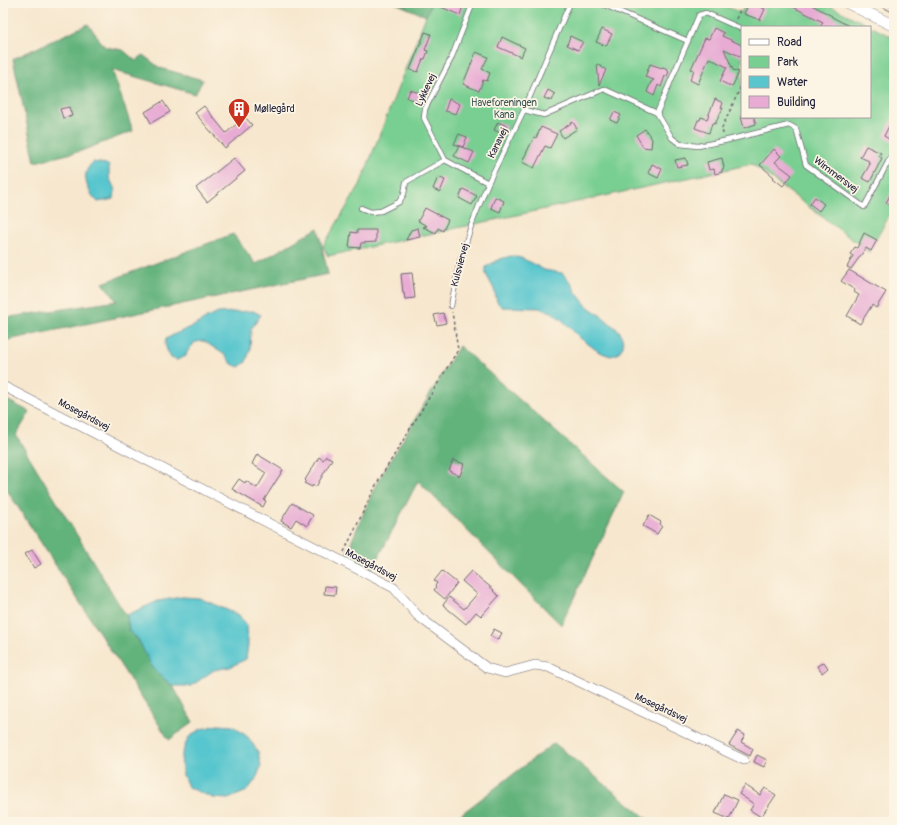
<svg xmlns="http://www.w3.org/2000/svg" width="897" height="825" font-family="Pangolin,sans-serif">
	<rect width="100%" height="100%" fill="#fcf5e5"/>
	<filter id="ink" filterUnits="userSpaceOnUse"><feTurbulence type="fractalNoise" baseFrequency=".025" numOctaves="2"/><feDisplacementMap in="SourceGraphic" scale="8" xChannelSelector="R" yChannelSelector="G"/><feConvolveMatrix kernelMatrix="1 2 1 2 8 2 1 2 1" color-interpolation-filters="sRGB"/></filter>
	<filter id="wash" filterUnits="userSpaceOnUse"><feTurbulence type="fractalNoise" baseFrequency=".012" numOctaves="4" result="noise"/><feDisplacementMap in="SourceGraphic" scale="16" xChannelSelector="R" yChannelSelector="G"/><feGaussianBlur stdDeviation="0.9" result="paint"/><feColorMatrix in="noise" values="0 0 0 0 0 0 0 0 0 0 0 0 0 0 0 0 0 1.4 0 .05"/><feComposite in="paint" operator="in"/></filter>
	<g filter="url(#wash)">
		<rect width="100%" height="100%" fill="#f7e7ce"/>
		<path fill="#79cf92" stroke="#4e7866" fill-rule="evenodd" d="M431,3H719L741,13L746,3H824L894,38V207L869,252L752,164L328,256L323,246L360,185ZM742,27H870V117H742Z"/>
		<g fill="#62b27c" stroke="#426a5c">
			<polygon points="395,3 431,3 426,16"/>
			<polygon points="88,24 105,47 123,50 136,61 143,55 160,68 203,80 195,94 112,70 133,131 81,151 35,162 13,59"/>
			<polygon points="318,228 328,274 3,341 3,318 117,301 103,283 233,234 256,264"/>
			<polygon points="459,346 624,492 561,625 418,481 372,570 345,557 375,486"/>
			<polygon points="3,398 30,412 16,435 125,614 127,615 129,631 138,639 158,674 173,686 193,722 169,740 3,484"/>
			<polygon points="554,743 651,822 451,822"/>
		</g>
		<g fill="#59c6ce" stroke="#3e7484">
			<path d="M93,162L106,164L109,166V177L115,190L114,199L98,202C91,196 84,183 86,173C87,169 90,165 93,162Z"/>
			<polygon points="511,256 521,258 532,263 544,270 562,273 571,283 577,294 587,306 604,318 620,332 623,341 623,347 617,354 611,356 599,352 579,337 562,320 552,312 539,308 502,307 497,302 494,289 486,274 486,267 500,259"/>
			<polygon points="253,311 261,315 251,329 250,350 246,362 239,367 232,364 225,355 204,341 195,342 187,352 186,356 177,360 171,358 167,350 165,344 166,339 175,334 196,325 207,318 218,313"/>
			<polygon points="182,597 199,598 239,615 247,627 248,644 246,659 230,667 214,670 191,686 173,686 158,674 151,665 138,639 129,631 127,615 158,601"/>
			<polygon points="218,725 233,726 248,737 258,752 261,766 256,779 247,791 228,799 213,798 188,787 183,775 181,757 188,738 201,729"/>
		</g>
		<g id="blocks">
			<g fill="#e8acd4">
				<polygon points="431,3 464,3 460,15"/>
				<polygon points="749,3 751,3 765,9 760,20 744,14"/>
				<polygon points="785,3 808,3 832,16 832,17 851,27 820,27 823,22"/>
				<polygon points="875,3 894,3 894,13"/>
				<polygon points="714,28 724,33 722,36 742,45 742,57 724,49 733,70 739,72 732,87 720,81 727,67 709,58 698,84 690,80 694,70 691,69 705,38 709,39"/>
				<polygon points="602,29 612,34 606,46 596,42"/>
				<polygon points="425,32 431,34 425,50 428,51 425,59 423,59 418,72 410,70"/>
				<polygon points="570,36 583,42 578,50 567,45"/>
				<polygon points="502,37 525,48 521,57 498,47"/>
				<polygon points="476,52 488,57 482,69 490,73 487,81 483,80 479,91 463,84"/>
				<polygon points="597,64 606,70 599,85"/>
				<polygon points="650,64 662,68 662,67 666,68 669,71 667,77 665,76 661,87 658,85 654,96 647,92 651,82 654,80 645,77"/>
				<polygon points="410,90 423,94 420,102 407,98"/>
				<polygon points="548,90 555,94 552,101 544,98"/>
				<polygon points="449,99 460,104 456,114 445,111"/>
				<polygon points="715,99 723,103 721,108 723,108 715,124 712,123 709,133 695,128 698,120 700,120 701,117 707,119"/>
				<polygon points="163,101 170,112 151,123 145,112"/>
				<polygon points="204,106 226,133 245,117 252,125 225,148 195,113"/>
				<polygon points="69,107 72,116 63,118 60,109"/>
				<polygon points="614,112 621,115 617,123 610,120"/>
				<polygon points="894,116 894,142 884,136"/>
				<polygon points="741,117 754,117 756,124 744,128"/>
				<polygon points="498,122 507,126 503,134 494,130"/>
				<polygon points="573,122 577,129 563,138 559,131"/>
				<polygon points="541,127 557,134 550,148 545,146 534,168 522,162 534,137 536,138"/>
				<polygon points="645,129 652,139 651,148 643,147 636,135"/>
				<polygon points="459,134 467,137 463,147 454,144"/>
				<polygon points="459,146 474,152 469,163 454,156"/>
				<polygon points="866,146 881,153 879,156 882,158 870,182 862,178 870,164 868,163 869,161 860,157"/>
				<polygon points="774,149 781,156 775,162 792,175 783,186 773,178 774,177 760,165"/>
				<polygon points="234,158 245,171 207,202 196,188"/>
				<polygon points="686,158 688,165 677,167 675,160"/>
				<polygon points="722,158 724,168 722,169 722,172 715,174 714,169 709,170 707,162"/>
				<polygon points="652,164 662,169 658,178 648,173"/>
				<polygon points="438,177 445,180 440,192 433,189"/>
				<polygon points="894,187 894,207 886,203"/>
				<polygon points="463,189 477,196 472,205 459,198"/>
				<polygon points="495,197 504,201 500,212 491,208"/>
				<polygon points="815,197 824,204 819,211 810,204"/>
				<polygon points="425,208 448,220 443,231 438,228 436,233 423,227 427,226 418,221"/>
				<polygon points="418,228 420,237 406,240 411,230"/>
				<polygon points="357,230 376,230 376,242 361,243 360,248 349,247 351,232 357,233"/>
				<polygon points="864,233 877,240 871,251 866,248 851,269 847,267 853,256 850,254 855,247 857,248"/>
				<polygon points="849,270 886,292 876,308 872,305 860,324 847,316 859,295 854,292 855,290 841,281"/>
				<polygon points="412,273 415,298 405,299 404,293 403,293 401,274"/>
				<polygon points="443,313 446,323 437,325 434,315"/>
				<polygon points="257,454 283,470 264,500 266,501 263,507 232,489 239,479 245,483 246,481 257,488 266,473 252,464"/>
				<polygon points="326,456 332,459 316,487 313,485 312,487 304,483 306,481 305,480 319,457 323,460"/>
				<polygon points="453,460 464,464 460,476 449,471"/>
				<polygon points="292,503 313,515 307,526 296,519 291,527 281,521"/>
				<polygon points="649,515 661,522 660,524 662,526 657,534 643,526"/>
				<polygon points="32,550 41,564 34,568 25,554"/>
				<polygon points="442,571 457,583 445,599 434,590 436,587 435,586 437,583 434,581"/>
				<polygon points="471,571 494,590 493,591 499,596 481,616 476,612 466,624 443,605 449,597 464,609 477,594 462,581"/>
				<polygon points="325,586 336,587 335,595 324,594"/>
				<polygon points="494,629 502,633 498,640 490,636"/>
				<polygon points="824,662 828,668 822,673 817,666"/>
				<polygon points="738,731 745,735 741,742 753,749 750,756 729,745"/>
				<polygon points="757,755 767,760 764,767 754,762"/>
				<polygon points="745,785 760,795 765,788 776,795 761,817 750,810 754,804 739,794"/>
				<polygon points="724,794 738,800 729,819 715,813"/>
			</g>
		</g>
	</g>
	<g filter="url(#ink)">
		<use href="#blocks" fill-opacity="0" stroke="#6d676e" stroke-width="1"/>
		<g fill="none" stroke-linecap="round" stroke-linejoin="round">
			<g stroke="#6d676e" stroke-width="6">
				<g id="service">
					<polyline points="473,3 451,59 425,109 424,118 445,160 488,183"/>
					<polyline points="600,3 688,41"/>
					<polyline points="524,110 544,115 604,89 657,113 672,138 680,144 698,146 724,141 789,125 796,129 806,165 864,207 894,151"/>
					<polyline points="657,113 699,15 706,13 742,29"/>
					<polyline points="361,208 371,212 381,211 399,202 404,194 406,182 445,160"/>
					<polyline points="451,306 459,265 471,226 488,183 524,110 570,3"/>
				</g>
			</g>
			<g stroke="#6d676e" stroke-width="10">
				<polyline id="minor" points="3,386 394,588 418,616 487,668 505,673 535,665 548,667 744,760"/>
			</g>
			<g stroke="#6d676e" stroke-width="12">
				<polyline id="tertiary" points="848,3 894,26"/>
			</g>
			<g stroke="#6d676e" stroke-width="1.5" stroke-dasharray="3 3" stroke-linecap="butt">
				<polyline points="736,19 743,3"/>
				<polyline points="723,134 722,128 742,84"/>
				<polyline points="344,552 376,485 458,350 452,312"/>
			</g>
			<use href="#service" stroke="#fff" stroke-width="4.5"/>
			<use href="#minor" stroke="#fff" stroke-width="9"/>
			<use href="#tertiary" stroke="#fff" stroke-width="11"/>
		</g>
	</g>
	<defs>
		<g id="building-pin" transform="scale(1.15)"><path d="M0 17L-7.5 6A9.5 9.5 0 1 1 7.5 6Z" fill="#c8321e" stroke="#fcf5e5"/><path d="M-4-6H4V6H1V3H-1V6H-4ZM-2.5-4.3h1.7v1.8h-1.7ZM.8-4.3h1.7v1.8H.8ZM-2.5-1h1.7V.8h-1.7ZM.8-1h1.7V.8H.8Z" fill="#fff"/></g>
	</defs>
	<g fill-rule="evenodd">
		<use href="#building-pin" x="239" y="109"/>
	</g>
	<g text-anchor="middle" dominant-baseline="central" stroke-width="3.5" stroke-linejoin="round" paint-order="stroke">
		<g font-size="10" fill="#22223b" stroke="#fcf5e5">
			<text transform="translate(426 90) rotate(-65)">Lykkevej</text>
			<text transform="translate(498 143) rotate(-64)">Kanavej</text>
			<text transform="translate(836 175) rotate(37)">Wimmersvej</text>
			<text transform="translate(460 265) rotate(-75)">Kulsviervej</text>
			<text transform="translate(84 415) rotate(28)">Mosegårdsvej</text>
			<text transform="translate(371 565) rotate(28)">Mosegårdsvej</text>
			<text transform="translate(661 708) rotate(25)">Mosegårdsvej</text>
		</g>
		<g font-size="10" fill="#3c5655" stroke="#fcf5e5">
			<text x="504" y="103">Haveforeningen<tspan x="504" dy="12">Kana</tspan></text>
		</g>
		<g font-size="10" fill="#22223b" stroke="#fcf5e5" text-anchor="start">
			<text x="254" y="109">Møllegård</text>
		</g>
	</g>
	<rect width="897" height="825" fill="none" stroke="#fcf5e5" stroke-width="16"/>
	<rect x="741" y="26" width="130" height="92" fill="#fcf5e5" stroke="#a5a1a1"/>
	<rect x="749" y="39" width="20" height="6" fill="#ffffff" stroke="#a5a1a1"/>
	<text x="777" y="46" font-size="12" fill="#22223b">Road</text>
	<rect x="749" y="56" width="20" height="12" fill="#79cf92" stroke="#a5a1a1"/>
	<text x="777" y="66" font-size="12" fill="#22223b">Park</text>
	<rect x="749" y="76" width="20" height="12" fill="#59c6ce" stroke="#a5a1a1"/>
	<text x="777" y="86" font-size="12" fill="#22223b">Water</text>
	<rect x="749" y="96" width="20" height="12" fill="#e8acd4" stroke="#a5a1a1"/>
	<text x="777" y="106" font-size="12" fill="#22223b">Building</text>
</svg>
